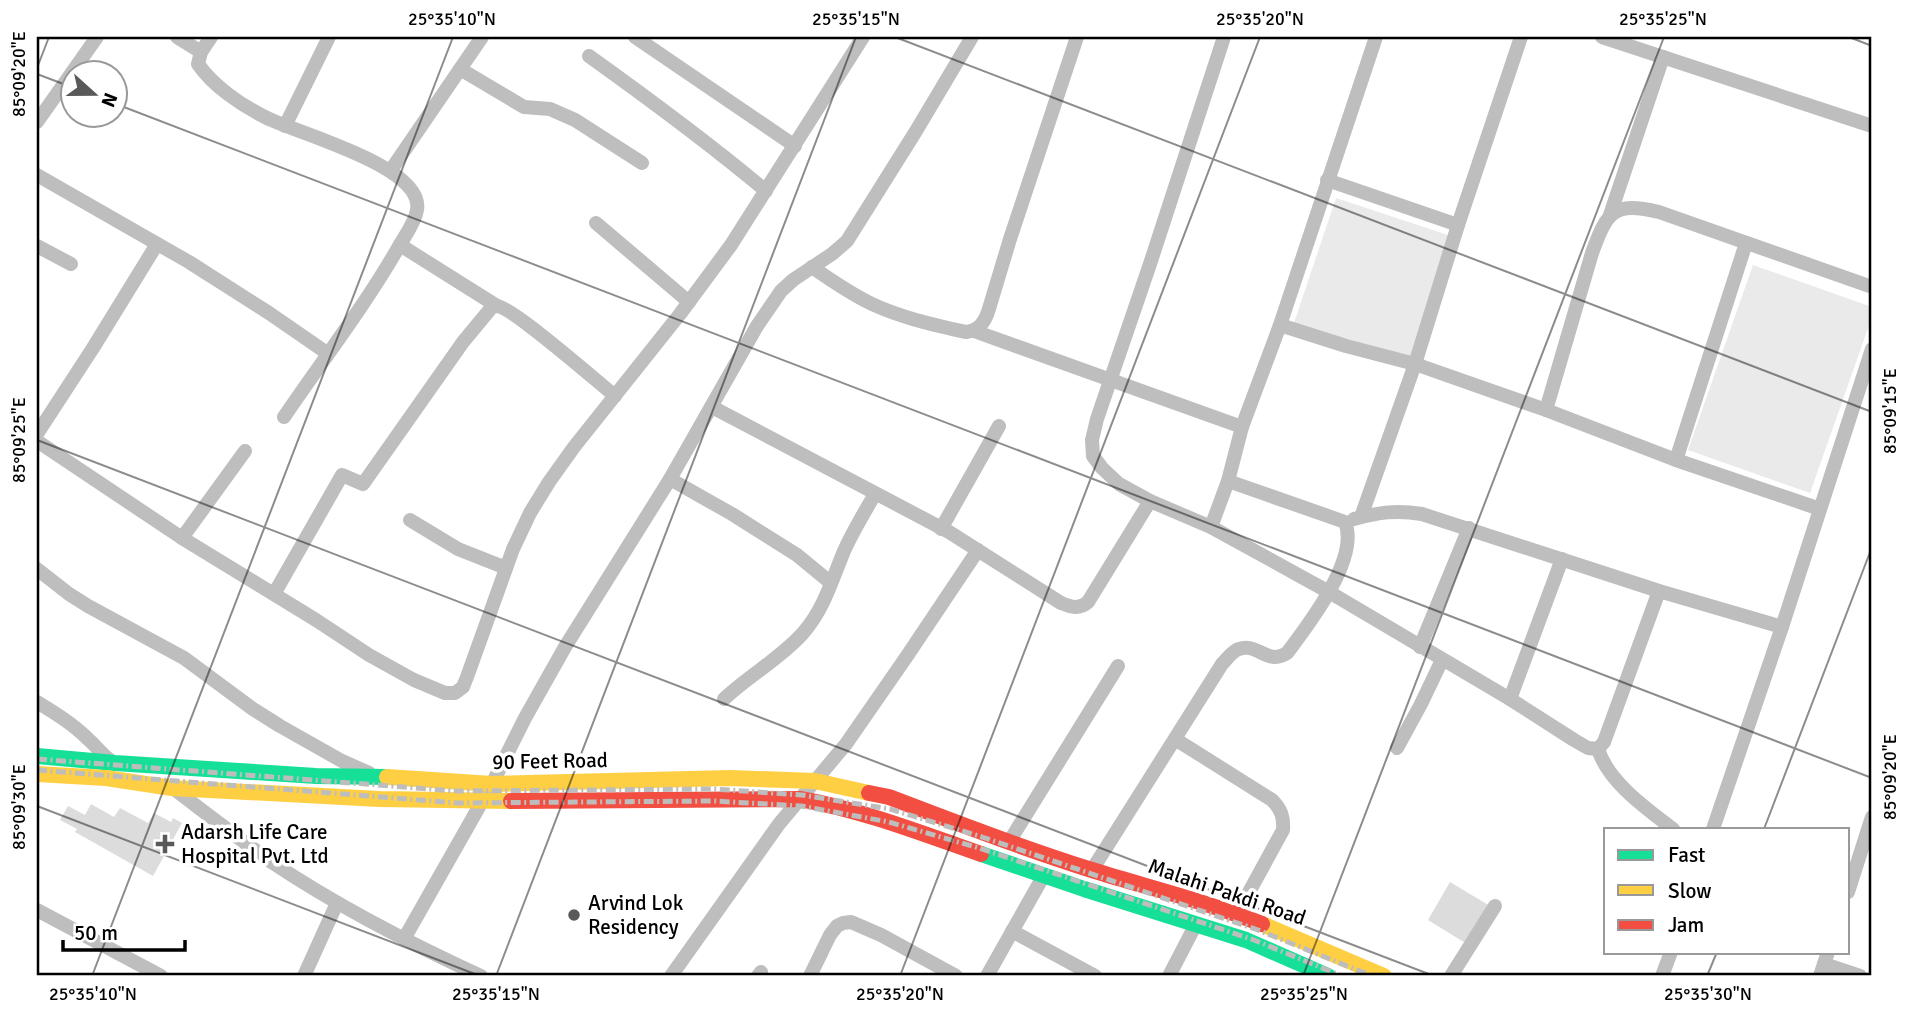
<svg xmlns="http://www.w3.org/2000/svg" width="1909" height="1013" font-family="Signika,sans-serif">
	<rect width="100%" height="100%" fill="#fff"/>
	<g fill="#eaeaea">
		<polygon points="1336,198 1448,235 1409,363 1294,323"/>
		<polygon points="1753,265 1872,307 1872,317 1810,493 1688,450"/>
	</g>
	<g fill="#dcdcdc">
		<polygon points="91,804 114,817 120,808 148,823 154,813 171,822 173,818 182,823 153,876 75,832 77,829 60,820 68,806 85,815"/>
		<polygon points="1450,882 1490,906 1467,944 1428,920"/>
	</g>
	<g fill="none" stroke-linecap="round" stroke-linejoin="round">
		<g stroke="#bebebe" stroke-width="14">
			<polyline points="177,37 201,52"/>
			<path d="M211,37L201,52L198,64C213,86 241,105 265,117C295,133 425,166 417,210C415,223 404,237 398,248C364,307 322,361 284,417"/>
			<polyline points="635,37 795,146"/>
			<polyline points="1224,37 1150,264 1097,419 1092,440 1093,456 1102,468 1119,484 1150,501 1211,527 1329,592 1510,699 1574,740 1588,748 1598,749 1604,742 1659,591"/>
			<polyline points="1602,37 1872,126"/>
			<path d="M589,56C649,99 709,143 766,191"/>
			<polyline points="460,69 524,107 550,109 575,120 642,163"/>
			<polyline points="37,122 97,37"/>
			<polyline points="285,126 329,37"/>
			<polyline points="391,170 482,37"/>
			<polyline points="37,175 189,262 269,313 327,353"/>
			<polyline points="1327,180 1458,225"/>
			<polyline points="1610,215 1663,57"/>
			<polyline points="596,223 689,302"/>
			<polyline points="400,245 497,306"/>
			<polyline points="37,246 71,264"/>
			<path d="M812,267C832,281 851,294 872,304C902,318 935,325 966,332C979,330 984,323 988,312L1010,239L1077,37"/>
			<polyline points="1280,325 1346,346 1415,364 1546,410 1676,460 1820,509"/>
			<polyline points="974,331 1242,427"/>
			<path d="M712,407L949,532L1061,603C1071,607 1079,610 1088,602L1150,501"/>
			<path d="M1546,410L1592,253C1607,212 1613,201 1659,212L1872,287"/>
			<polyline points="37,434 93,348 157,244"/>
			<polyline points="37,441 182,538 316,620 369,655 414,680 445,693 455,693 463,687 467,677 513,549 530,513 549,482 574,447 680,314 731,245 863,37"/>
			<polyline points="1676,460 1746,243"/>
			<polyline points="670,479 732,514 797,555 831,583"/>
			<polyline points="1361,517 1415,364 1458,225 1521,37"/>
			<path d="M1354,519C1379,512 1397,510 1422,514L1659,591L1782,627"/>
			<polyline points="410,520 458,549 506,568"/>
			<polyline points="1211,527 1228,481 1242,427 1280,325 1376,37"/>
			<polyline points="941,529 999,426"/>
			<polyline points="182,538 245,451"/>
			<polyline points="37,569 69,594 88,606 184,658 253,709 280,726 342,761 369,773"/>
			<path d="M274,594L342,475L363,484L463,342L492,307C494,307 495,306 497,306C512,307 598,382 615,396"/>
			<polyline points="1420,647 1469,528"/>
			<path d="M724,699C749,675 780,659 803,633C824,609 832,580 844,551C853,531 864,513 875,494"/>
			<polyline points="1510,699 1562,559"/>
			<path d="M37,702C55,713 73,724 88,739C97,747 103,756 114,763"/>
			<path d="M1175,739L1272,800C1281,809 1284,817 1283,830L1237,914"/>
			<polyline points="1397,748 1421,704 1442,660"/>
			<path d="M1598,749C1608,782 1647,809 1673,829"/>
			<path d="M174,789C207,814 239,839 273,863C339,907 409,943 481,976"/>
			<polyline points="1713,829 1782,627 1872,349"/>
			<polyline points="1009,842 1118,666"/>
			<path d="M1092,870L1222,664C1227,659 1232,651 1239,649C1257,642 1268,666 1287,653C1309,624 1360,558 1345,522L1228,481"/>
			<polyline points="1848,892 1872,817"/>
			<polyline points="37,910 161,976"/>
			<polyline points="1012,931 1095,976"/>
			<polyline points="404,939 492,784 525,718 565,647 670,479 757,326 781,291 793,280 832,254 847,241 916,131 972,37"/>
			<polyline points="1824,964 1860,976"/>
			<polyline points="304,976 337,903"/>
			<polyline points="671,976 779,824 846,744 907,656 978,550"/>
			<polyline points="758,976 761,972"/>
			<polyline points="810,976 830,935 837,926 843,923 851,922 881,935 956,976"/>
			<polyline points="987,976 1044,875"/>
			<polyline points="1169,976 1196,924"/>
			<polyline points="1451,976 1495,906"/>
			<polyline points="1662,976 1671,952"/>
			<polyline points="1820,976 1828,952"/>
		</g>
		<g stroke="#16e098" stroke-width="16">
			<polyline points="37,756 115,763 316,776 387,777"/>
			<polyline points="981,854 1084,889 1246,940 1328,976"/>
		</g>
		<g stroke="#ffcf43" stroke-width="16">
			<polyline points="37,774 106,778 172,788 379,799 511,801"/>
			<polyline points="387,777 492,784 730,778 815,781 869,793"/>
			<polyline points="1262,924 1384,976"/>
		</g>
		<g stroke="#f24e42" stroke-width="16">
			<path d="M869,793L889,797C957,823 1025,849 1095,871C1150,888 1208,902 1262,924"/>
			<path d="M511,801L800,799C862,810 921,833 981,854"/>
		</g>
		<g stroke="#bdbdbd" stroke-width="5" stroke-dasharray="10 3.5 2 3.5" stroke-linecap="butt">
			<polyline points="37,759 456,791 714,789 802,795 890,809 982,837 1258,930 1372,976"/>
			<polyline points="37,770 457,803 714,801 801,806 889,822 979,848 1254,940 1342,976"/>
		</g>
	</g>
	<path fill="none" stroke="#000" stroke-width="2" stroke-opacity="0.45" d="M895,37L1872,412M1849,37L1872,46M37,68L49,37M37,74L74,88M116,104L1872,778M37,440L1434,976M37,806L480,976M1764,829L1872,547M92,976L453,37M496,976L856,37M900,976L1260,37M1303,976L1664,37M1707,976L1717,952"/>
	<g fill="#595959" stroke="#fff" stroke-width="2.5">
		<path d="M161.5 833.5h7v7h7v7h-7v7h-7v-7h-7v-7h7z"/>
		<circle cx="574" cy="915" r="7"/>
	</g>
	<g text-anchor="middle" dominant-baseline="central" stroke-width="7" stroke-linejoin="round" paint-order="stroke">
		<g font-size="21" fill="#000" stroke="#fff">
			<text transform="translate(550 761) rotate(-1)">90 Feet Road</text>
			<text transform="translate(1227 892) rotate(19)">Malahi Pakdi Road</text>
		</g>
		<g font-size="21" fill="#000" stroke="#fff" text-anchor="start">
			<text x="181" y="832">Adarsh Life Care<tspan x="181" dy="24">Hospital Pvt. Ltd</tspan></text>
			<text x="588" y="903">Arvind Lok<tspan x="588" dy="24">Residency</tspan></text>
		</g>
	</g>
	<rect width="1909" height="1013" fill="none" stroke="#ffffff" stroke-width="77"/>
	<rect x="1604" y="828" width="245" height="126" fill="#ffffff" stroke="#999999" stroke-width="2"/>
	<rect x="1618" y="850" width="35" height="10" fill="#16e098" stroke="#999999" stroke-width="2"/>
	<text x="1668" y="862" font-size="21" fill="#000000">Fast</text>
	<rect x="1618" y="885" width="35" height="10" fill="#ffcf43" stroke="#999999" stroke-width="2"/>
	<text x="1668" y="898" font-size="21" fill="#000000">Slow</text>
	<rect x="1618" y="920" width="35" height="10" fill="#f24e42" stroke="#999999" stroke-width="2"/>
	<text x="1668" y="932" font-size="21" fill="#000000">Jam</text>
	<g transform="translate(94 94) rotate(111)"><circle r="33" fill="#ffffff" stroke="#999999" stroke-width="2"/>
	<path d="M0-5L12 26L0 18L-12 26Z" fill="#595959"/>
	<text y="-10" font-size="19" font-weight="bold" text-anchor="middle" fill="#000000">N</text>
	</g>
	<path d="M63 940v10h122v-10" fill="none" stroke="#000000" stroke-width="3.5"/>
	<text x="74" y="940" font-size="21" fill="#000000" stroke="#ffffff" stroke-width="5" paint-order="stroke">50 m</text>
	<rect x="38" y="38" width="1832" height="936" fill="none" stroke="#000" stroke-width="2.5"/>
	<g font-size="18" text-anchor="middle" fill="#000">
		<text x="452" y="25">25°35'10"N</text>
		<text x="856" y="25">25°35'15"N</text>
		<text x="1260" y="25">25°35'20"N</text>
		<text x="1663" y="25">25°35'25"N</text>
		<text transform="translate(19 74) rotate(-90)" y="6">85°09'20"E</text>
		<text transform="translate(1890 411) rotate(-90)" y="6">85°09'15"E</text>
		<text transform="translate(19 440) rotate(-90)" y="6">85°09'25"E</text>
		<text transform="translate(1890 777) rotate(-90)" y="6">85°09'20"E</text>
		<text transform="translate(19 807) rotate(-90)" y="6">85°09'30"E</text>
		<text x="93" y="1000">25°35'10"N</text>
		<text x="496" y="1000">25°35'15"N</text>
		<text x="900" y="1000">25°35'20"N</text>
		<text x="1304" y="1000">25°35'25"N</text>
		<text x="1708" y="1000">25°35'30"N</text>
	</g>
</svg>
